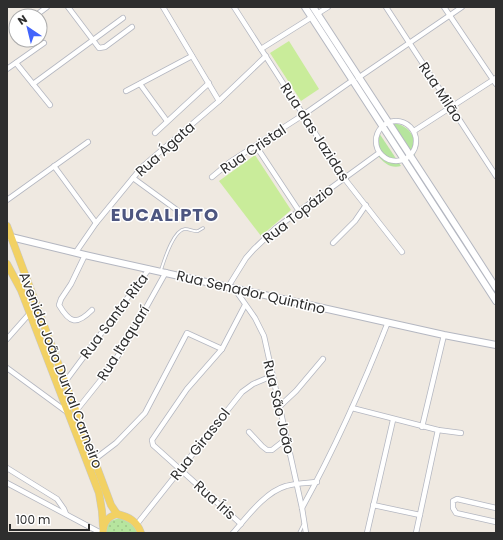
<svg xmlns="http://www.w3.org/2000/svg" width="503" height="540" font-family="Poppins,sans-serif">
	<defs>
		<pattern id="grass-dots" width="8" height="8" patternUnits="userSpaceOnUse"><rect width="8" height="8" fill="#b6e59e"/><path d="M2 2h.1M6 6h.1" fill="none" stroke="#9dc588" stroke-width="1.8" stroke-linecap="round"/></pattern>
	</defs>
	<rect width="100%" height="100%" fill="#efe9e1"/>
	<polygon fill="url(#grass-dots)" points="123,517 134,525 138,533 107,533 105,528 110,521"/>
	<g fill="#b6e59e">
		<path d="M392,123C411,125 418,139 414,158Z"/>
		<path d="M379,133L401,166C391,169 384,163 378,156L377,146Z"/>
	</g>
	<g fill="#c9ec9a">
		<polygon points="289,41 319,89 301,101 270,53"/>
		<polygon points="255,155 291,210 261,236 219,181"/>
	</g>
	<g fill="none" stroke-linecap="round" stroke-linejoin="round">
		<g stroke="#b4b7c1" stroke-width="3.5">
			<g id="lane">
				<path d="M161,270C164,261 173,230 185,229C190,229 194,232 198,231L203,228"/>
				<polyline points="299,533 303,525"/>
			</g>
		</g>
		<g stroke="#b4b7c1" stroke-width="6">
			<g id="street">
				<polyline points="68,7 99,48 105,47 132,27"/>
				<polyline points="163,7 219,101"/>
				<polyline points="234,7 344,178 402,252"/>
				<polyline points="386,7 496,176"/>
				<polyline points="444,7 496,84"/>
				<polyline points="317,14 328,7"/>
				<polyline points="35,16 47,7"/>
				<polyline points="261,49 312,17"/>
				<polyline points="16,63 50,105"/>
				<polyline points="7,69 44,43"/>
				<polyline points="358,78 462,7"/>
				<polyline points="33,84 123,18"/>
				<polyline points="140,84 167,121"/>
				<polyline points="126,91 192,56"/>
				<circle cx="396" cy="141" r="20"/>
				<polyline points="414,131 496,78"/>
				<polyline points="155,133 209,83"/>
				<polyline points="256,146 299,211"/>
				<polyline points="54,166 96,223"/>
				<polyline points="212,177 230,162 303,115 353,80"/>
				<polyline points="133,178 181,213"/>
				<polyline points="7,200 88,142"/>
				<polyline points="333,243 355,221 366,205"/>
				<polyline points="76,252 96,223 142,167 219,101 266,56"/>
				<path d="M85,255L71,284L61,299L59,305C70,324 77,325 92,310"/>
				<polyline points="228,287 246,258 254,249 276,228 379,153"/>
				<polyline points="234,288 255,318 264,336 302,508 306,533"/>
				<polyline points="7,339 30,313"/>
				<polyline points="7,368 67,412"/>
				<polyline points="65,382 149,269"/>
				<polyline points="280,406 296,391 323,359"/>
				<polyline points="352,408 438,430 461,433"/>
				<polyline points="76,411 100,381 124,347 166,272"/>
				<polyline points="422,427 444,335"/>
				<polyline points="249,432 262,446 267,450 272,450 286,439"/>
				<polyline points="95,459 116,443 145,413 187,333 222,349"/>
				<polyline points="7,468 57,499 64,509 66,514"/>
				<polyline points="7,483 101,533"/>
				<polyline points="373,505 420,515"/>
				<path d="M302,508C335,448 363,386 388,322"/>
				<polyline points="496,508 457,499 453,501 453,508 456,513 496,522"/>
				<polyline points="137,524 242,392 253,384 272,376"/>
				<polyline points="241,524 153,445 152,440 187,389 222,349 245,305"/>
				<path d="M233,533C247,517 265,492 286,486C295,483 307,483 317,482"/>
				<polyline points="367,533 393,420"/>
				<polyline points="416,533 438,430"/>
			</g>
		</g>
		<g stroke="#b4b7c1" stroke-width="8">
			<g id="secondary">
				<polyline points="305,7 496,301"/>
				<path d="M313,7C374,101 436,194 496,288"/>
				<polyline points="7,236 85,255 444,335 496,345"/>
			</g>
		</g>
		<g stroke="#c9c9c9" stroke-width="8">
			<g id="primary">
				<polyline points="7,226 111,505 117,514"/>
				<polyline points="7,264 21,290 99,493 102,511 103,526"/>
				<path d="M103,533C103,523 107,517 117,514C129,517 137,521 141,533"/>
			</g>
		</g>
		<use href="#lane" stroke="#fff" stroke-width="2"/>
		<use href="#street" stroke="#fff" stroke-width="4.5"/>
		<use href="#secondary" stroke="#fff" stroke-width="6"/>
		<use href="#primary" stroke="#f2d163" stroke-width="7"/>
	</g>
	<g text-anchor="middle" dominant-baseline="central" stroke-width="3" stroke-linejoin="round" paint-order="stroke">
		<g font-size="14" fill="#2e2e2e" stroke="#fff">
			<text transform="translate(441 92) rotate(57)">Rua Milão</text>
			<text transform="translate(315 132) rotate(57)">Rua das Jazidas</text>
			<text transform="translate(165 149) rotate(-42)">Rua Ágata</text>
			<text transform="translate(253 149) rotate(-34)">Rua Cristal</text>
			<text transform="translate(298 214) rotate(-38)">Rua Topázio</text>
			<text transform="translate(251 292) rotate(13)">Rua Senador Quintino</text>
			<text transform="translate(114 316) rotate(-53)">Rua Santa Rita</text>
			<text transform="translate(123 343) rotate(-58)">Rua Itaquarí</text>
			<text transform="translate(61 370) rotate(69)">Avenida João Durval Carneiro</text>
			<text transform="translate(279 407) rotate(77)">Rua São João</text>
			<text transform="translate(200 444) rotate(-52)">Rua Girassol</text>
			<text transform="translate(215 500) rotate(42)">Rua Íris</text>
		</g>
		<g font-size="18" font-weight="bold" letter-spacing="1" fill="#4d5680" stroke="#fff">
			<text x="165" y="214">EUCALIPTO</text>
		</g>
	</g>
	<rect width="503" height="540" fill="none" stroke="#2e2e2e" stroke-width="16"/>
	<g transform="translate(28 28) rotate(325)"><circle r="19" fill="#ffffff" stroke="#ababab"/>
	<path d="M0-3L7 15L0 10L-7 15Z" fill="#4264fb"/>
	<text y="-6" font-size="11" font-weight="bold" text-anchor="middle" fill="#2e2e2e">N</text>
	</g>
	<path d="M10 524v6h79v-6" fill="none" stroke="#2e2e2e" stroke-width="2"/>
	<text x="16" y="524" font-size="12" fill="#2e2e2e" stroke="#ffffff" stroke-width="3" paint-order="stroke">100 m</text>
</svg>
